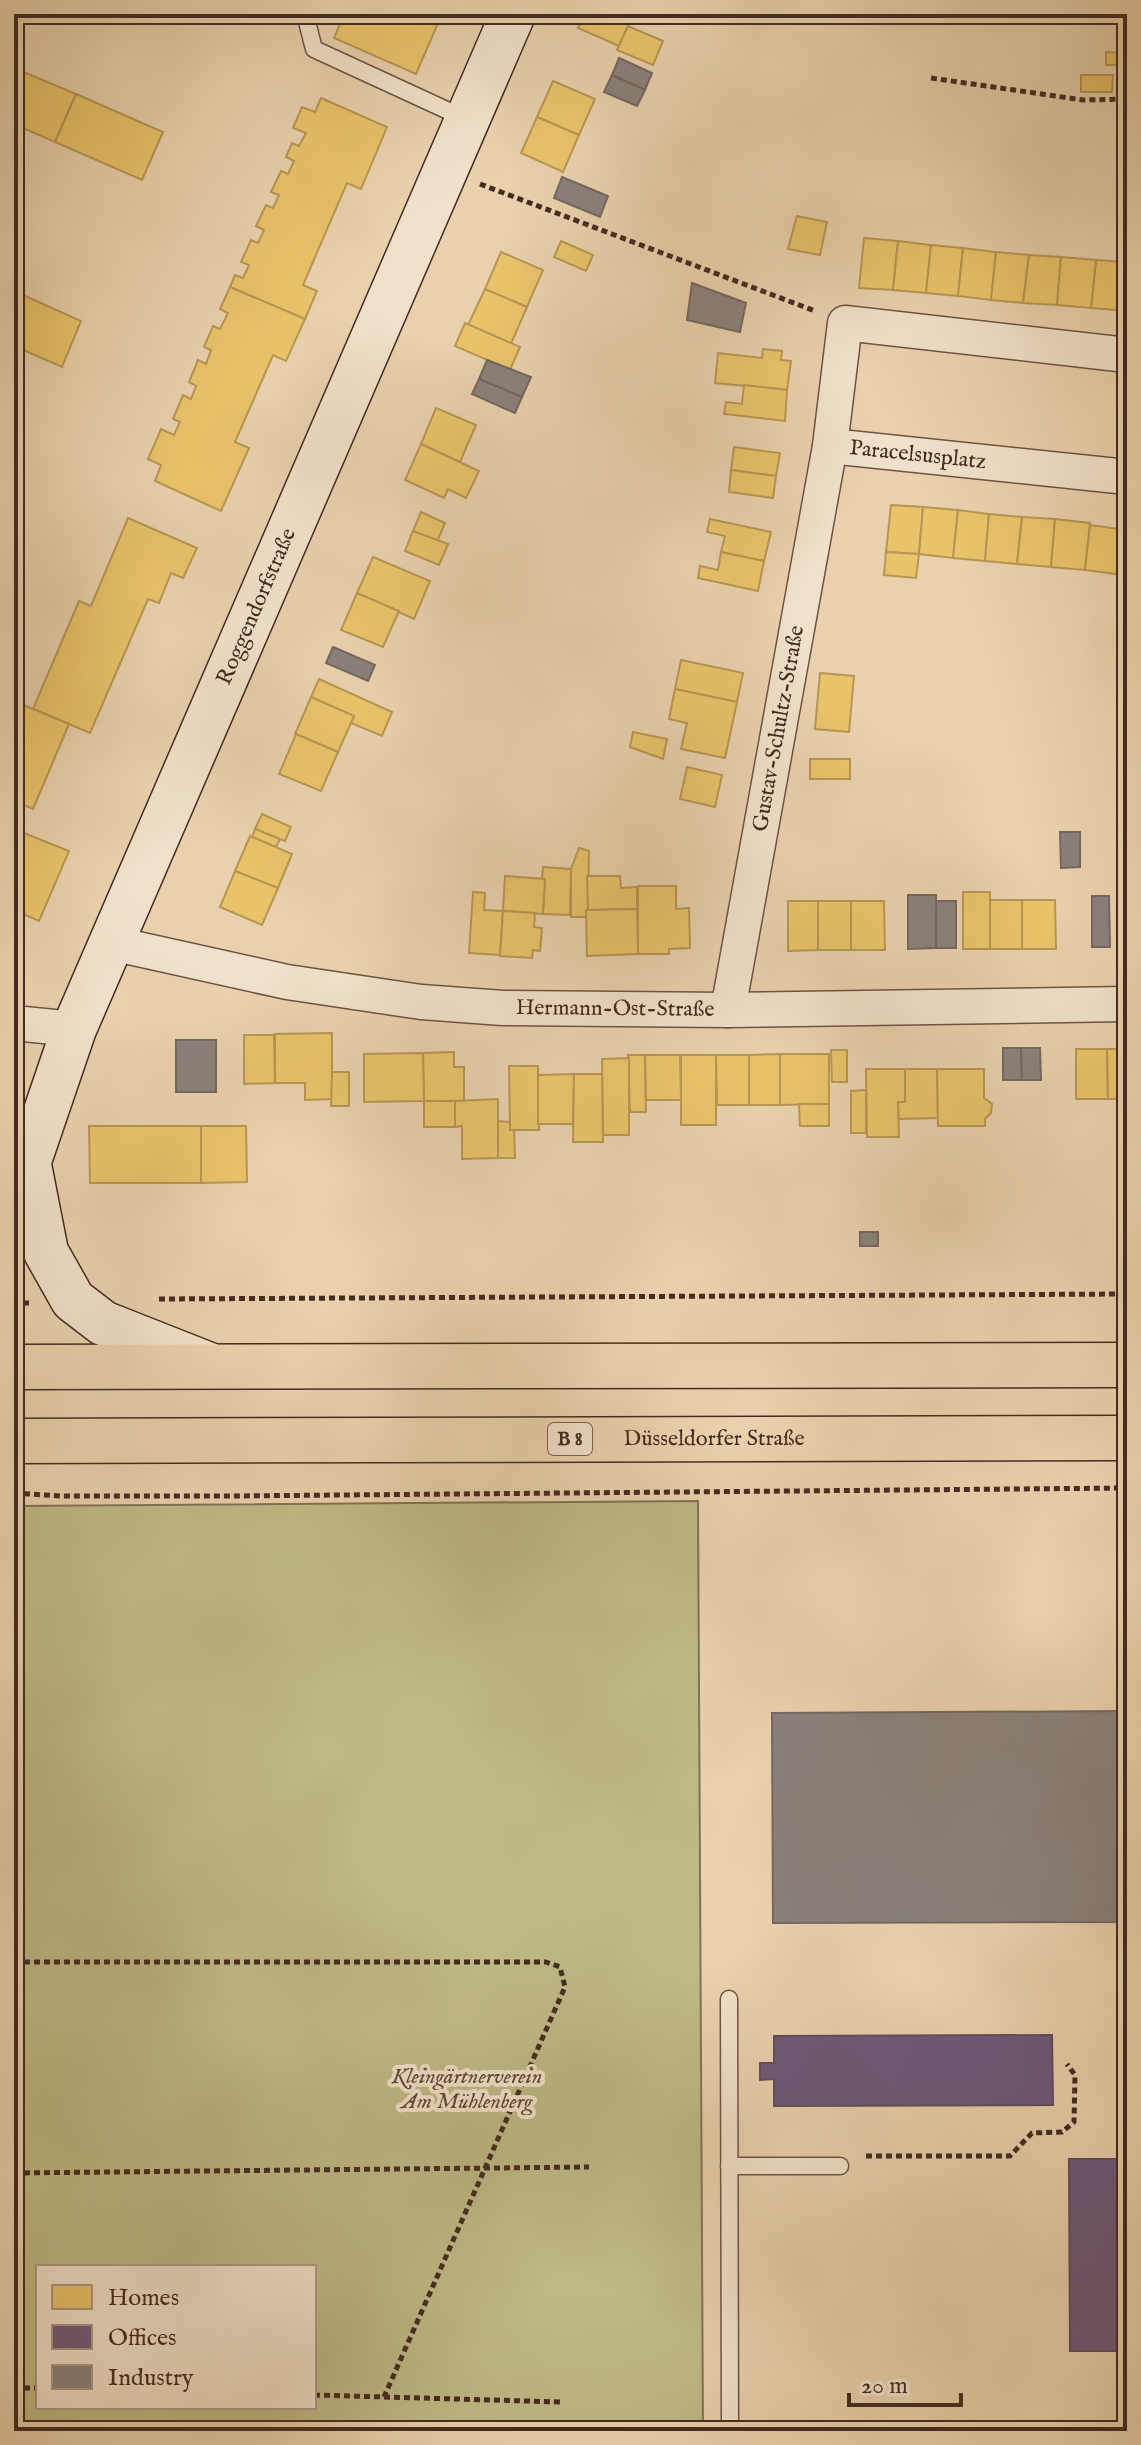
<svg xmlns="http://www.w3.org/2000/svg" width="1141" height="2445" font-family="'IM FELL English',serif">
	<rect width="100%" height="100%" fill="#e9d1ad"/>
	<filter id="stains"><feTurbulence type="fractalNoise" baseFrequency=".0025" numOctaves="4"/><feColorMatrix values="0 0 0 0 .2 0 0 0 0 .09 0 0 0 0 .02 0 0 0 .5 -.17"/></filter>
	<radialGradient id="worn" r=".72"><stop offset=".6" stop-color="#630" stop-opacity="0"/><stop offset="1" stop-color="#630" stop-opacity=".3"/></radialGradient>
	<path fill="#beb985" stroke="#817253" stroke-width="2" fill-rule="evenodd" d="M698,1501L703,2431H14V1506ZM38,2267H314V2407H38Z"/>
	<g fill="#e9c46a" stroke="#b89654" stroke-width="2">
		<polygon points="344,14 442,14 416,74 334,38"/>
		<polygon points="584,14 633,14 619,46 578,28"/>
		<polygon points="628,26 663,41 653,65 617,50"/>
		<polygon points="1123,33 1127,33 1127,65 1106,65 1106,52 1124,53"/>
		<polygon points="14,68 76,94 55,142 14,124"/>
		<polygon points="1081,75 1113,75 1112,92 1081,92"/>
		<polygon points="553,81 595,99 579,135 537,117"/>
		<polygon points="76,94 163,132 142,180 55,142"/>
		<polygon points="321,98 387,127 361,189 347,183 303,285 317,291 305,319 230,287 235,275 243,278 249,265 241,262 251,240 258,243 264,230 256,226 266,205 273,208 279,195 271,192 281,171 288,174 294,161 286,157 292,143 299,146 306,133 293,128 302,107 315,112"/>
		<polygon points="537,117 579,135 563,172 521,153"/>
		<polygon points="797,216 827,222 820,255 788,249"/>
		<polygon points="864,238 898,241 893,290 859,288"/>
		<polygon points="561,241 593,255 586,271 554,257"/>
		<polygon points="898,241 931,245 926,293 893,290"/>
		<polygon points="931,245 963,248 958,296 926,293"/>
		<polygon points="963,248 996,252 991,300 958,296"/>
		<polygon points="501,252 543,270 527,307 485,289"/>
		<polygon points="996,252 1029,255 1023,303 991,300"/>
		<polygon points="1125,252 1127,252 1127,311 1091,308 1096,260 1124,262"/>
		<polygon points="1029,255 1061,257 1057,305 1023,303"/>
		<polygon points="1061,257 1096,260 1091,308 1057,305"/>
		<polygon points="230,287 305,319 286,361 273,355 235,442 249,448 221,511 155,481 161,465 148,459 161,429 174,435 180,422 173,419 183,395 191,399 196,386 189,382 198,360 206,364 211,350 204,347 213,326 220,329 228,313 220,309"/>
		<polygon points="485,289 527,307 511,344 468,325"/>
		<polygon points="14,291 81,321 62,367 14,346"/>
		<polygon points="465,323 520,347 510,370 455,346"/>
		<polygon points="763,349 782,351 781,360 791,361 787,390 715,383 718,353 762,358"/>
		<polygon points="744,385 787,390 785,421 724,414 726,402 742,404"/>
		<polygon points="436,408 476,425 460,462 421,444"/>
		<polygon points="421,444 479,471 466,498 448,489 444,498 405,480"/>
		<polygon points="734,447 780,453 776,476 731,470"/>
		<polygon points="731,470 776,476 773,498 729,492"/>
		<polygon points="891,505 923,507 919,554 886,552"/>
		<polygon points="923,507 958,510 953,558 919,554"/>
		<polygon points="958,510 989,514 985,561 953,558"/>
		<polygon points="421,512 445,523 437,542 413,531"/>
		<polygon points="989,514 1022,517 1017,564 985,561"/>
		<polygon points="1022,517 1055,519 1051,567 1017,564"/>
		<polygon points="128,518 197,548 183,578 171,573 159,603 148,599 90,733 33,709 79,601 91,606"/>
		<polygon points="710,519 771,532 764,561 721,552 725,536 707,532"/>
		<polygon points="1055,519 1090,523 1085,570 1051,567"/>
		<polygon points="1090,525 1127,530 1123,575 1085,570"/>
		<polygon points="413,531 448,544 439,565 405,551"/>
		<polygon points="721,552 764,561 758,591 698,578 700,566 718,570"/>
		<polygon points="886,552 919,554 916,578 884,575"/>
		<polygon points="373,557 430,581 414,619 357,593"/>
		<polygon points="357,593 399,611 383,647 341,630"/>
		<polygon points="681,660 743,673 737,702 675,689"/>
		<polygon points="820,673 854,676 849,732 815,729"/>
		<polygon points="319,679 392,712 382,736 351,723 354,716 311,697"/>
		<polygon points="675,689 737,702 725,758 681,749 687,723 669,719"/>
		<polygon points="311,697 354,716 338,752 295,734"/>
		<polygon points="14,701 69,724 33,809 14,801"/>
		<polygon points="633,732 667,739 663,759 630,747"/>
		<polygon points="296,734 338,752 321,791 279,774"/>
		<rect x="810" y="759" width="40" height="20"/>
		<polygon points="687,767 722,775 715,807 680,799"/>
		<polygon points="262,814 291,827 285,841 255,829"/>
		<polygon points="14,829 69,851 39,921 14,910"/>
		<polygon points="255,829 280,839 276,847 252,837"/>
		<polygon points="250,836 292,854 278,888 235,871"/>
		<polygon points="579,848 589,851 588,910 586,910 586,917 571,917 571,869"/>
		<polygon points="543,867 571,869 570,915 543,914 545,879 542,879"/>
		<polygon points="235,871 278,888 262,925 220,907"/>
		<polygon points="505,876 545,879 543,914 503,911"/>
		<polygon points="587,876 620,876 621,888 637,887 637,909 588,910"/>
		<polygon points="638,886 676,886 676,909 689,908 690,948 669,949 669,954 638,954"/>
		<polygon points="473,892 485,893 484,910 503,911 500,955 469,953"/>
		<rect x="963" y="892" width="27" height="57"/>
		<rect x="990" y="900" width="32" height="49"/>
		<polygon points="1022,900 1055,900 1056,949 1022,949"/>
		<polygon points="788,901 818,901 818,950 788,951"/>
		<rect x="818" y="901" width="33" height="49"/>
		<polygon points="851,901 884,901 885,950 851,950"/>
		<polygon points="637,909 638,954 587,956 586,910"/>
		<polygon points="503,911 535,913 534,927 542,928 540,951 533,950 532,958 500,956"/>
		<polygon points="332,1033 332,1099 305,1100 305,1083 275,1083 275,1034"/>
		<polygon points="244,1035 274,1035 275,1083 244,1084"/>
		<polygon points="1076,1049 1107,1049 1108,1099 1076,1099"/>
		<polygon points="1107,1049 1127,1049 1127,1099 1108,1099"/>
		<polygon points="831,1050 847,1050 847,1082 832,1082"/>
		<polygon points="454,1052 454,1067 464,1067 464,1101 424,1101 423,1053"/>
		<polygon points="423,1053 424,1101 364,1102 364,1054"/>
		<polygon points="780,1054 780,1105 749,1105 749,1055"/>
		<polygon points="780,1054 829,1054 829,1104 780,1105"/>
		<polygon points="628,1055 645,1055 646,1112 630,1112"/>
		<polygon points="645,1055 680,1055 681,1100 646,1100"/>
		<rect x="681" y="1055" width="35" height="70"/>
		<polygon points="716,1055 749,1055 749,1105 717,1105"/>
		<polygon points="629,1058 629,1135 603,1135 602,1059"/>
		<polygon points="509,1066 538,1066 539,1130 510,1130"/>
		<polygon points="866,1069 905,1069 905,1102 898,1102 899,1137 867,1137"/>
		<polygon points="905,1069 937,1069 938,1118 899,1119 898,1102 905,1102"/>
		<polygon points="937,1069 984,1069 984,1098 992,1104 991,1113 985,1119 985,1126 938,1126"/>
		<polygon points="332,1072 349,1072 349,1106 331,1106"/>
		<polygon points="574,1074 573,1124 538,1124 538,1075"/>
		<polygon points="574,1074 602,1074 603,1142 573,1142"/>
		<polygon points="866,1090 866,1133 851,1133 851,1091"/>
		<polygon points="498,1099 498,1158 462,1159 462,1126 455,1127 455,1101"/>
		<rect x="424" y="1101" width="31" height="26"/>
		<polygon points="799,1104 829,1104 829,1126 800,1126"/>
		<polygon points="498,1121 510,1122 510,1130 514,1130 515,1158 498,1158"/>
		<polygon points="89,1126 201,1126 201,1183 90,1183"/>
		<polygon points="201,1126 246,1126 247,1182 201,1183"/>
	</g>
	<g fill="#6d597a" stroke="#614b5f" stroke-width="2">
		<polygon points="1052,2035 1053,2105 774,2106 774,2079 760,2080 760,2063 774,2063 774,2036"/>
		<polygon points="1069,2159 1127,2159 1127,2351 1070,2351"/>
	</g>
	<g fill="#8a817c" stroke="#756761" stroke-width="2">
		<polygon points="619,58 652,73 645,90 612,75"/>
		<polygon points="612,75 645,90 637,106 604,92"/>
		<polygon points="562,177 608,196 600,217 554,198"/>
		<polygon points="692,283 746,303 740,332 687,320"/>
		<polygon points="487,360 531,377 522,397 479,379"/>
		<polygon points="479,379 522,397 515,413 472,394"/>
		<polygon points="333,647 375,665 368,681 326,663"/>
		<polygon points="1060,832 1080,832 1080,867 1061,868"/>
		<polygon points="908,895 936,895 936,948 908,949"/>
		<polygon points="1092,896 1109,896 1110,947 1092,947"/>
		<rect x="936" y="901" width="20" height="47"/>
		<rect x="176" y="1040" width="40" height="52"/>
		<polygon points="1003,1048 1021,1048 1022,1080 1003,1080"/>
		<polygon points="1021,1048 1040,1048 1041,1080 1022,1080"/>
		<rect x="860" y="1232" width="18" height="14"/>
		<polygon points="1127,1711 1127,1922 773,1923 772,1713"/>
	</g>
	<g fill="none" stroke-linecap="round" stroke-linejoin="round">
		<g stroke="#6d5444" stroke-width="19">
			<g id="lane">
				<polyline points="305,14 314,49 466,119"/>
				<polyline points="729,1999 730,2431"/>
				<polyline points="729,2166 840,2166"/>
			</g>
		</g>
		<g stroke="#6d5444" stroke-width="37">
			<g id="street">
				<path id="s1" d="M1127,355L845,323L830,446L1127,477"/>
				<path id="s2" d="M111,943L287,982L421,1002L503,1008L728,1010L1127,1004"/>
				<path id="s3" d="M728,1010L830,446"/>
				<polyline points="14,1023 74,1029"/>
			</g>
		</g>
		<g stroke="#442b21" stroke-width="47">
			<g id="secondary">
				<polyline points="29,1165 46,1252 73,1300 103,1323 212,1366"/>
				<path id="s4" d="M14,1205L74,1029L513,14"/>
			</g>
		</g>
		<g stroke="#442b21" stroke-width="47">
			<g id="primary">
				<polyline points="14,1367 1127,1365"/>
				<path id="s5" d="M14,1441L1127,1438"/>
			</g>
		</g>
		<g stroke="#442b21" stroke-width="5" stroke-dasharray="6 4" stroke-linecap="butt">
			<polyline points="931,78 1083,100 1127,99"/>
			<polyline points="480,184 815,311"/>
			<polyline points="159,1299 1127,1294"/>
			<polyline points="14,1303 29,1303"/>
			<polyline points="14,1493 60,1496 231,1496 1127,1488"/>
			<polyline points="14,1962 546,1962 560,1967 565,1987 384,2397"/>
			<polyline points="866,2156 1010,2156 1032,2133 1062,2132 1074,2122 1075,2075 1067,2064"/>
			<polyline points="14,2173 589,2167"/>
			<polyline points="14,2388 38,2388"/>
			<polyline points="314,2395 562,2402"/>
		</g>
		<use href="#lane" stroke="#f1e1ca" stroke-width="16"/>
		<use href="#street" stroke="#f1e1ca" stroke-width="34"/>
		<use href="#secondary" stroke="#f1e1ca" stroke-width="44"/>
		<use href="#primary" stroke="#e9d1ad" stroke-width="44"/>
	</g>
	<g text-anchor="middle" dominant-baseline="central" stroke-width="8" stroke-linejoin="round" paint-order="stroke">
		<rect fill="#f1e1ca" stroke="#786254" stroke-width="2" x="548" y="1423" width="44" height="32" rx="6"/>
		<g font-size="20" font-weight="bold" fill="#442b21">
			<text x="570" y="1439">B 8</text>
		</g>
		<g font-size="22" fill="#442b21" stroke="#f1e1ca">
			<text stroke="none"><textPath href="#s1" startOffset="496">Paracelsusplatz</textPath></text>
			<text stroke="none"><textPath href="#s4" startOffset="646">Roggendorfstraße</textPath></text>
			<text stroke="none"><textPath href="#s3" startOffset="286">Gustav-Schultz-Straße</textPath></text>
			<text stroke="none"><textPath href="#s2" startOffset="510">Hermann-Ost-Straße</textPath></text>
			<text stroke="none"><textPath href="#s5" startOffset="700">Düsseldorfer Straße</textPath></text>
		</g>
		<g font-size="22" font-style="italic" fill="#5c4735" stroke="#f1e1ca">
			<text x="467" y="2077">Kleingärtnerverein<tspan x="467" dy="25">Am Mühlenberg</tspan></text>
		</g>
	</g>
	<rect width="1141" height="2445" fill="none" stroke="#e9d1ad" stroke-width="48"/>
	<rect x="16" y="16" width="1109" height="2413" fill="none" stroke="#442b21" stroke-width="4"/>
	<rect x="24" y="24" width="1093" height="2397" fill="none" stroke="#442b21" stroke-width="2"/>
	<rect x="36" y="2265" width="280" height="144" fill="#f1e1ca" stroke="#ac9886" stroke-width="2"/>
	<rect x="52" y="2285" width="40" height="24" fill="#e9c46a" stroke="#ac9886" stroke-width="2"/>
	<text x="108" y="2305" font-size="24" fill="#442b21">Homes</text>
	<rect x="52" y="2325" width="40" height="24" fill="#6d597a" stroke="#ac9886" stroke-width="2"/>
	<text x="108" y="2345" font-size="24" fill="#442b21">Offices</text>
	<rect x="52" y="2365" width="40" height="24" fill="#8a817c" stroke="#ac9886" stroke-width="2"/>
	<text x="108" y="2385" font-size="24" fill="#442b21">Industry</text>
	<path d="M849 2393v12h112v-12" fill="none" stroke="#442b21" stroke-width="4"/>
	<text x="861" y="2393" font-size="24" fill="#442b21" stroke="#f1e1ca" stroke-width="6" paint-order="stroke">20 m</text>
	<rect width="100%" height="100%" filter="url(#stains)"/>
	<rect width="100%" height="100%" fill="url(#worn)"/>
</svg>
